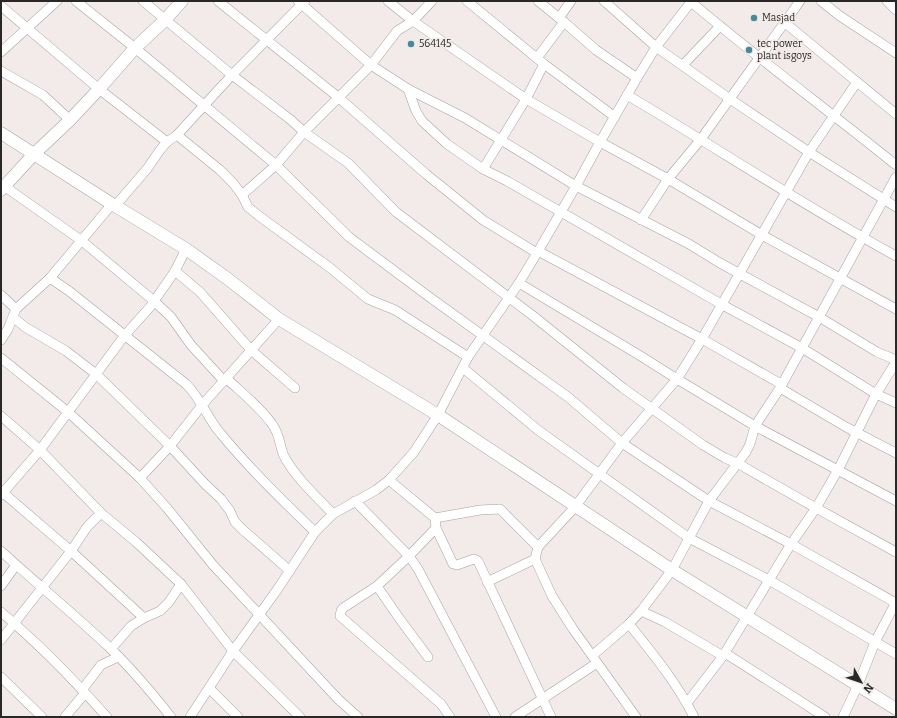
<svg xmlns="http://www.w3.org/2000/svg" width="897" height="718" font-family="Bitter,serif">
	<rect width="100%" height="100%" fill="#f2ebe9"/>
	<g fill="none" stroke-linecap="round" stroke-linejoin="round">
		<g stroke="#a7a19f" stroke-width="10">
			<g id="street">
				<polyline points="76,1 135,48 276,165 349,237 428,296 568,397 622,443 709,501 791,544 896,603"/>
				<polyline points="143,1 232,75 291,120 304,132 348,163 396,212 532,315 623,388 703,445 725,458 737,463 816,508 896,552"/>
				<polyline points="218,1 338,97 426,174 483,220 537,253"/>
				<polyline points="298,1 371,65 408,89 465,118 576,186 689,244 720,263 819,317 877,352 896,360"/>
				<polyline points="388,1 413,21 526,99 600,142 668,179 762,235 896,309"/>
				<polyline points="467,1 544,64 615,117"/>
				<polyline points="538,1 564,22 596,50 637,78"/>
				<polyline points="604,1 656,47 730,99 809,152 896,207"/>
				<path d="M690,1C757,58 828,110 896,165"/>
				<polyline points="821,1 840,16 896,53"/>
				<polyline points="887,1 896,10"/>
				<polyline points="1,6 99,89 167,142"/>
				<polyline points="559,18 571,1"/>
				<polyline points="784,22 896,114"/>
				<polyline points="1,52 57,1"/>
				<polyline points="537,58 564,22"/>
				<polyline points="683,65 720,26"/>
				<polyline points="1,71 43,95 70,120"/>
				<polyline points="408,89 416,111 422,121 447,144 483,169 507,181 721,304 802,348 876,394 896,403"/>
				<path d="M627,95C717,148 804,206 896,256"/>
				<polyline points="177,135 220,170 233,183 242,195 248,207 259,216 329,267 368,299 395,310 468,357"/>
				<polyline points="483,169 526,99 544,64"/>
				<polyline points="4,186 82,241 154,301 171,317 191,345 224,381"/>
				<polyline points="242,195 276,165 304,132 371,65 397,31 413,21 432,1"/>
				<polyline points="115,206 147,169 160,150 167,142 177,135 232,75 305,1"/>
				<polyline points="641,220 668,179 701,139 800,1"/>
				<polyline points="538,251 702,339 781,384"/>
				<polyline points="175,271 200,292 251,350 295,388"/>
				<path d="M50,278L69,291L186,384C202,400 207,418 221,434C250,469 282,500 315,532"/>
				<polyline points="519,283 639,355 677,379 755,426 896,501"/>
				<polyline points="1,295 16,309"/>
				<polyline points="13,317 25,327 66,351 96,374 170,446 205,484 221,499 230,511 235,522 243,530 290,571"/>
				<polyline points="1,340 8,329 16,309 50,278 112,204"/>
				<polyline points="1,358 68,412 140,478 167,508 213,565 338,699 358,717"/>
				<polyline points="463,368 538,430 689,538 769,580 896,654"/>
				<path d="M226,378C242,393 260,407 272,424C281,436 279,447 285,458C297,479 316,496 333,514"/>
				<polyline points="780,388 846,427 896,453"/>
				<polyline points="1,416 40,450 101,513 136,542 181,584 233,651 300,717"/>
				<polyline points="140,478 170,446 203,404 279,319"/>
				<polyline points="389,480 435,518 436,528 453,564 457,565 474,559 478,561 551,717"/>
				<polyline points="1,491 71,551 144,618"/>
				<polyline points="1,495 40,450 125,335 150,307 175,271 186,249"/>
				<polyline points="355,501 409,556 418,569 496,717"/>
				<polyline points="435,518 480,510 500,509 538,547"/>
				<polyline points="436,528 409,556 377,586 343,608 341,611 340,616 441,704 450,717"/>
				<path d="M1,551C37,584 75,615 110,648C132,669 152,693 171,717"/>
				<polyline points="487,582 535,559"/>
				<polyline points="1,586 16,565"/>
				<polyline points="377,586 399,618 428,657"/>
				<polyline points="641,611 665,622 723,656"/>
				<path d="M1,612C39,644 74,680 107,717"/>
				<path d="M629,624C653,654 677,683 694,717"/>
				<polyline points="1,640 71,551 87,527 101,513"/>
				<polyline points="111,649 131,626 144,618 160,611 169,602 181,584"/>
				<polyline points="725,653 825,717"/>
				<polyline points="593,655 629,624 641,611 672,570 709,501 746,452 750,444 755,426 780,388 896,177"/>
				<polyline points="1,677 42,717"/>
				<polyline points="209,688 238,717"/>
				<polyline points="82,690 101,665 118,657"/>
				<polyline points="687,703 723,656 791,544 816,508 838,470 876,394 896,362"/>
				<polyline points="65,717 85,693"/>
				<polyline points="190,717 233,651 277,590 315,532 333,514 376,490 389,480 414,452 438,415 468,357 519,283 537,253 576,186 600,142 637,78 656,47 691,2"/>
				<polyline points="515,717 597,663"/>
				<polyline points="636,717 573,629 552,596 535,559 538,547 575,507 622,443 677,379 702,339 809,152 857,82"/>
				<polyline points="843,717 858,685 875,642 896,602"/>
			</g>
		</g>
		<g stroke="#a7a19f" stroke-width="13">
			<g id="secondary">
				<polyline points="1,133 112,204 186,249 228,279 279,319 438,415 672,570 896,709"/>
				<polyline points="1,190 34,154 70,120 99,89 135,48 165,20 182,1"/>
			</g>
		</g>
		<use href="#street" stroke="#fff" stroke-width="9"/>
		<use href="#secondary" stroke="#fff" stroke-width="12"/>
	</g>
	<g fill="#468999" stroke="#f2ebe9" stroke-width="1.5">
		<circle cx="754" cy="18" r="4"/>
		<circle cx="411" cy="44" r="4"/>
		<circle cx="749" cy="50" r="4"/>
	</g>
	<g text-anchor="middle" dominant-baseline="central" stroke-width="3" stroke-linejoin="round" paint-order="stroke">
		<g font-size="10" fill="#2a2827" stroke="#f2ebe9" text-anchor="start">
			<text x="762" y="18">Masjad</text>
			<text x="419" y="44">564145</text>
			<text x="757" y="44">tec power<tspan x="757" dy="12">plant isgoys</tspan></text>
		</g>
	</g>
	<rect width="897" height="718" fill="none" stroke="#2a2827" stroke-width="4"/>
	<g transform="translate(861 682) rotate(130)" stroke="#f2ebe9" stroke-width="3" paint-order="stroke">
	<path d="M0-3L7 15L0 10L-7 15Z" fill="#2a2827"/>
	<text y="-6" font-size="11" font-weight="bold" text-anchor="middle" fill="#2a2827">N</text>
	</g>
</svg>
